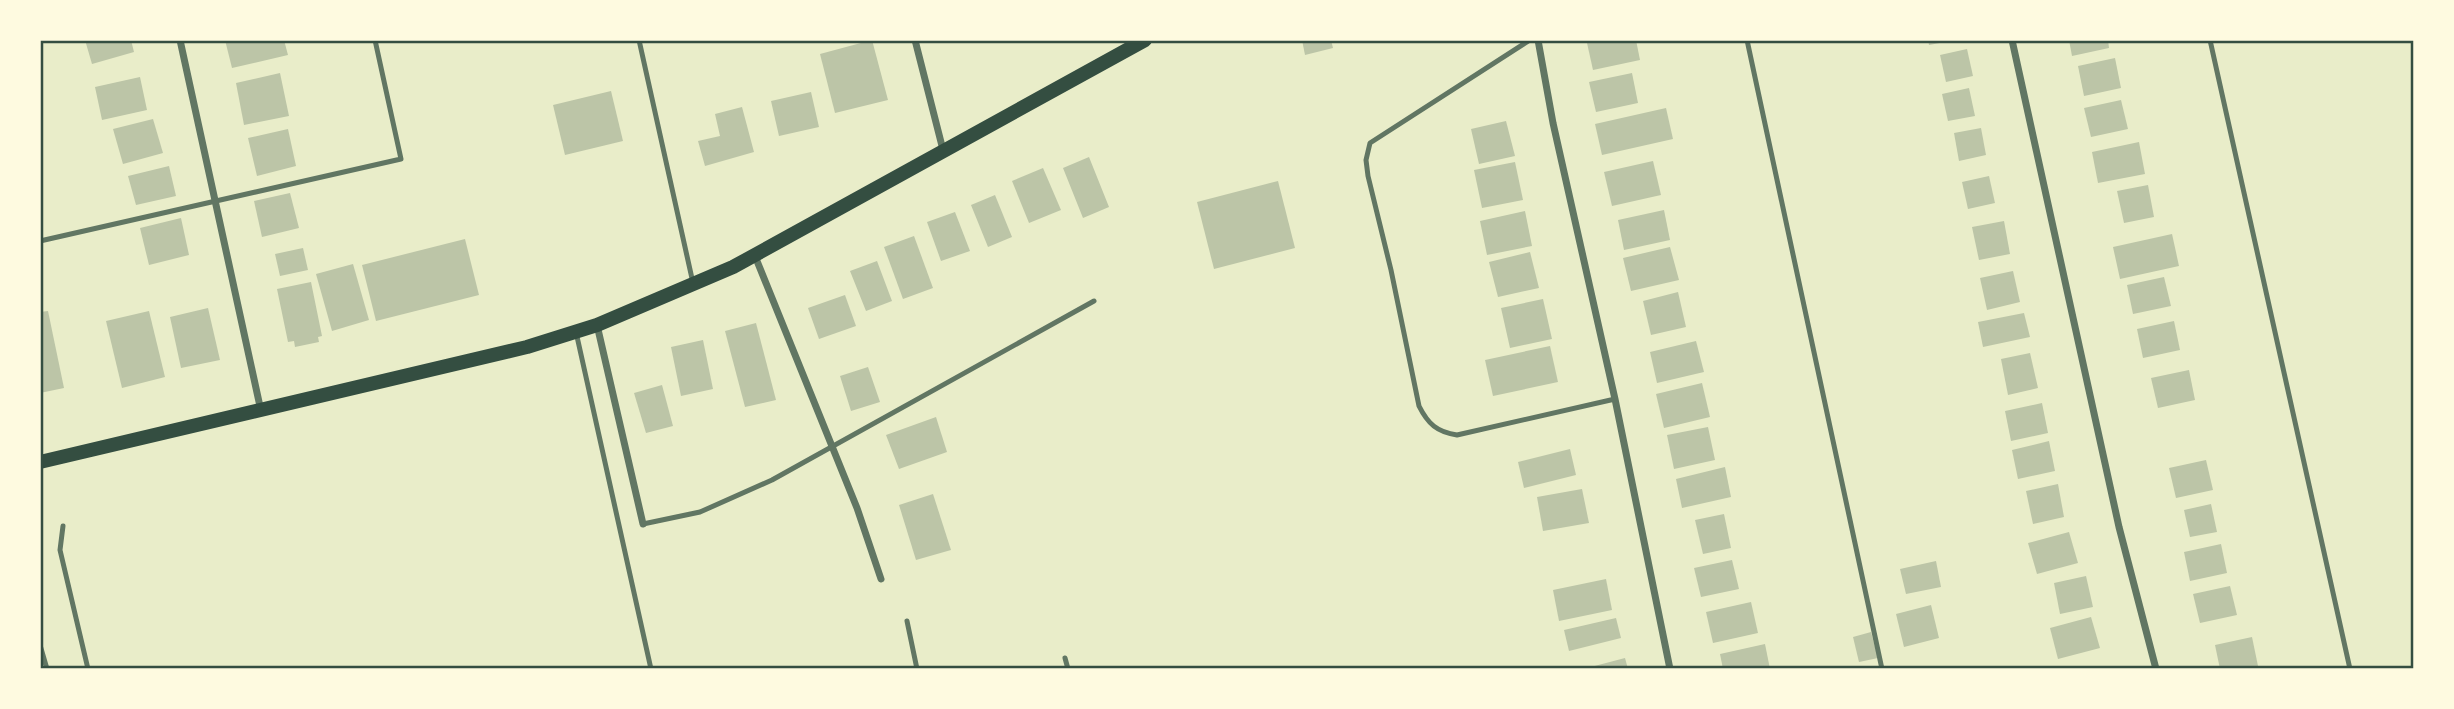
<svg xmlns="http://www.w3.org/2000/svg" width="2454" height="709" font-family="Georgia,serif">
	<rect width="100%" height="100%" fill="#e9edc9"/>
	<g fill="#bcc5a7">
		<polygon points="85,40 131,40 134,52 92,64"/>
		<polygon points="225,40 284,40 288,55 232,68"/>
		<polygon points="872,40 888,100 835,113 820,54"/>
		<polygon points="1302,40 1331,40 1333,48 1305,55"/>
		<polygon points="1598,40 1636,40 1640,60 1593,70 1587,43"/>
		<polygon points="1928,40 1945,40 1945,42 1929,45"/>
		<polygon points="2069,40 2108,40 2109,48 2072,56"/>
		<polygon points="1967,49 1973,76 1946,82 1940,55"/>
		<polygon points="2115,58 2121,88 2084,96 2078,66"/>
		<polygon points="280,73 289,116 244,125 236,83"/>
		<polygon points="1632,73 1638,103 1596,112 1589,82"/>
		<polygon points="140,77 147,110 102,120 95,87"/>
		<polygon points="1969,88 1975,116 1948,121 1942,94"/>
		<polygon points="611,91 623,141 565,155 553,105"/>
		<polygon points="811,92 819,127 779,136 771,101"/>
		<polygon points="2121,100 2128,129 2091,137 2084,108"/>
		<polygon points="742,107 754,152 705,166 698,141 720,136 715,114"/>
		<polygon points="1666,108 1673,139 1602,155 1595,124"/>
		<polygon points="153,119 163,153 123,164 113,129"/>
		<polygon points="1506,121 1515,156 1479,164 1471,129"/>
		<polygon points="1981,128 1986,155 1959,161 1954,133"/>
		<polygon points="288,129 296,166 257,176 248,138"/>
		<polygon points="2139,142 2145,174 2098,183 2092,152"/>
		<polygon points="1089,157 1109,207 1083,218 1063,168"/>
		<polygon points="1653,161 1661,195 1612,206 1604,172"/>
		<polygon points="1515,162 1523,200 1482,208 1474,170"/>
		<polygon points="169,166 176,196 136,205 128,176"/>
		<polygon points="1043,168 1061,210 1029,223 1012,181"/>
		<polygon points="1989,176 1995,203 1968,209 1962,182"/>
		<polygon points="1278,181 1295,248 1214,269 1197,202"/>
		<polygon points="2148,185 2154,217 2124,223 2117,191"/>
		<polygon points="290,193 299,228 262,237 254,201"/>
		<polygon points="995,195 1012,237 988,247 971,205"/>
		<polygon points="1664,210 1670,240 1624,250 1618,220"/>
		<polygon points="1525,211 1532,246 1487,255 1480,221"/>
		<polygon points="955,212 970,251 941,261 927,222"/>
		<polygon points="181,218 189,255 149,265 140,228"/>
		<polygon points="2004,221 2010,254 1979,260 1972,227"/>
		<polygon points="2172,234 2179,266 2120,279 2113,247"/>
		<polygon points="914,236 933,288 903,299 884,247"/>
		<polygon points="465,239 479,295 376,321 362,265"/>
		<polygon points="1670,247 1679,280 1631,291 1623,258"/>
		<polygon points="303,248 308,270 280,276 275,254"/>
		<polygon points="1530,252 1539,288 1498,297 1489,262"/>
		<polygon points="877,261 892,301 866,311 850,271"/>
		<polygon points="353,264 369,320 332,331 316,274"/>
		<polygon points="2013,271 2020,302 1987,310 1980,278"/>
		<polygon points="2164,277 2171,306 2133,314 2127,285"/>
		<polygon points="311,282 322,336 318,337 319,342 295,347 294,341 288,342 277,289"/>
		<polygon points="1678,292 1686,327 1651,335 1643,301"/>
		<polygon points="845,295 856,326 819,339 808,308"/>
		<polygon points="1543,299 1552,339 1510,348 1501,308"/>
		<polygon points="208,308 220,360 181,368 170,317"/>
		<polygon points="48,311 64,388 40,393 40,312"/>
		<polygon points="149,311 165,377 122,388 106,321"/>
		<polygon points="2024,313 2030,337 1983,347 1978,322"/>
		<polygon points="2174,321 2180,350 2143,358 2137,329"/>
		<polygon points="756,323 776,400 745,407 725,331"/>
		<polygon points="703,340 713,389 681,396 671,347"/>
		<polygon points="1696,341 1704,372 1657,383 1650,352"/>
		<polygon points="1550,346 1558,382 1493,396 1485,360"/>
		<polygon points="2030,353 2038,388 2008,395 2001,359"/>
		<polygon points="868,367 880,402 851,411 840,376"/>
		<polygon points="2189,370 2195,400 2158,408 2151,378"/>
		<polygon points="1702,383 1710,417 1664,428 1656,394"/>
		<polygon points="662,385 673,426 646,433 634,393"/>
		<polygon points="2042,403 2048,433 2011,441 2005,411"/>
		<polygon points="936,417 947,452 899,469 886,435"/>
		<polygon points="1708,427 1715,460 1674,469 1667,435"/>
		<polygon points="2049,441 2055,471 2018,479 2012,450"/>
		<polygon points="1570,449 1576,475 1524,488 1518,462"/>
		<polygon points="2206,460 2213,490 2176,498 2169,468"/>
		<polygon points="1725,467 1731,497 1682,508 1676,479"/>
		<polygon points="2058,484 2064,517 2033,524 2026,491"/>
		<polygon points="1582,489 1589,523 1543,531 1537,497"/>
		<polygon points="933,494 951,550 916,560 899,505"/>
		<polygon points="2211,504 2217,532 2190,537 2184,510"/>
		<polygon points="1724,514 1731,548 1703,554 1695,520"/>
		<polygon points="2069,532 2078,563 2037,574 2028,543"/>
		<polygon points="2221,544 2227,573 2190,581 2184,552"/>
		<polygon points="1732,560 1739,589 1701,597 1694,568"/>
		<polygon points="1936,561 1941,587 1906,594 1900,569"/>
		<polygon points="2086,576 2093,607 2060,614 2054,583"/>
		<polygon points="1606,579 1612,610 1559,621 1553,590"/>
		<polygon points="2230,586 2237,615 2200,623 2193,594"/>
		<polygon points="1751,602 1758,633 1713,643 1706,612"/>
		<polygon points="1931,605 1939,638 1904,647 1896,614"/>
		<polygon points="2091,617 2100,648 2058,659 2050,628"/>
		<polygon points="1616,618 1621,638 1569,651 1564,630"/>
		<polygon points="1871,632 1878,658 1859,662 1853,637"/>
		<polygon points="2252,637 2258,666 2245,669 2220,669 2215,645"/>
		<polygon points="1765,644 1770,669 1723,669 1720,654"/>
		<polygon points="1625,658 1628,669 1587,669 1587,668"/>
	</g>
	<g fill="none" stroke-linecap="round" stroke-linejoin="round">
		<g stroke="#617663" stroke-width="5">
			<polyline points="639,40 693,283"/>
			<path d="M1530,40L1370,143L1366,160L1368,176L1391,270L1419,406C1428,424 1437,432 1457,435L1615,399"/>
			<polyline points="1747,40 1882,669"/>
			<polyline points="2210,40 2350,669"/>
			<polyline points="40,241 401,159 375,40"/>
			<polyline points="576,332 651,669"/>
			<polyline points="643,524 700,512 772,480 1094,301"/>
			<polyline points="63,526 60,550 88,669"/>
			<polyline points="907,621 917,669"/>
			<polyline points="40,645 47,669"/>
			<polyline points="1065,658 1068,669"/>
		</g>
		<g stroke="#617663" stroke-width="7">
			<polyline points="180,40 261,411"/>
			<polyline points="915,40 943,150"/>
			<polyline points="1538,40 1553,123 1615,399 1670,669"/>
			<polyline points="2012,40 2119,527 2156,669"/>
			<polyline points="755,256 857,508 881,579"/>
			<polyline points="597,325 643,524"/>
		</g>
		<polyline stroke="#344e41" stroke-width="14" points="40,462 527,347 597,325 733,267 1145,40"/>
	</g>
	<rect width="2454" height="709" fill="none" stroke="#fefae0" stroke-width="84"/>
	<rect x="42" y="42" width="2370" height="625" fill="none" stroke="#344e41" stroke-width="2.5"/>
</svg>
